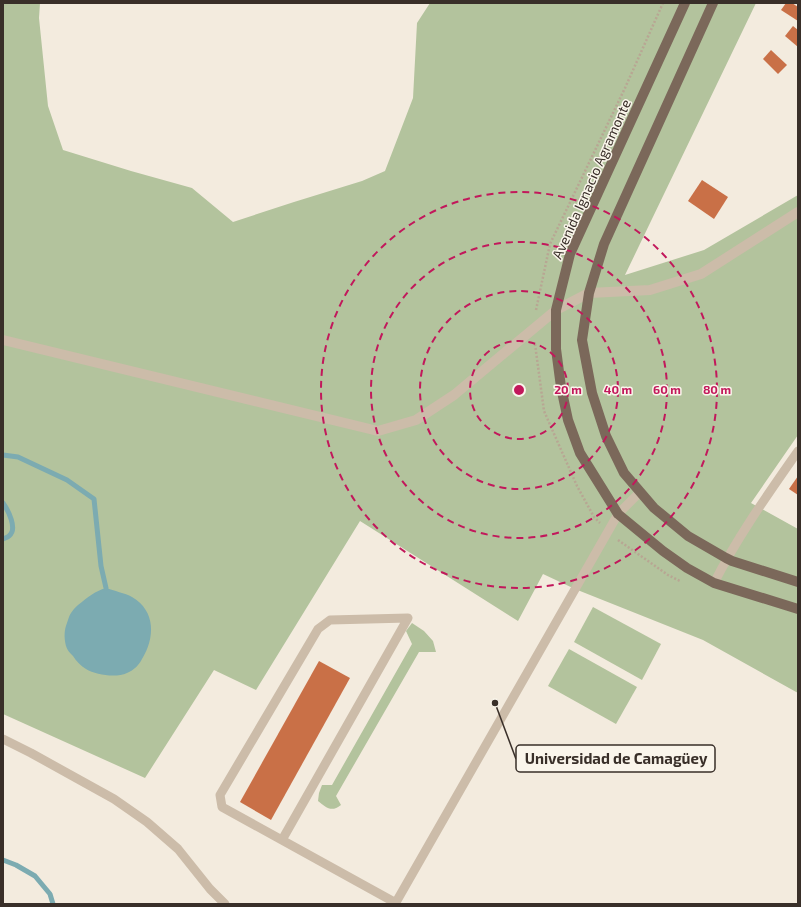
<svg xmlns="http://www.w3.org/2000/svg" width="801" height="907" font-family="'Exo 2',sans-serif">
	<rect width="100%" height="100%" fill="#f3ebde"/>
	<g fill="#b3c39d">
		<polygon points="3,3 40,3 39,18 48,106 63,150 131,171 192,188 233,222 294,202 362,181 385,171 413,98 417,23 430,3 756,3 625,275 704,250 798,195 798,435 751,503 798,529 798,693 703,640 575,589 543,574 518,621 360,521 256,690 214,670 145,778 3,714"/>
		<polygon points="593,607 661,644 642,680 574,642"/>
		<path d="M412,623L424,631L433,641L436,652H419L336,796L341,805C331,813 326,807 318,801L319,793L322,785H332L412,644L406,631Z"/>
		<polygon points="569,649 637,687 616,724 548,686"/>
	</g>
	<path fill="#7cabb1" d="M106,588C114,591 125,593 132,597C156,611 155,638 142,659C139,665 134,670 127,673C116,678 96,675 86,669C81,666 76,661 73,656C70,653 67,650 66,646C64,638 64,630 67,623C70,613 71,612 78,605C87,598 95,591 106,588Z"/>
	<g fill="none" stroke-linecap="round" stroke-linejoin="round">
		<g stroke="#7cabb1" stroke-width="5">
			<polyline points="3,455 18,457 67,480 94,499 101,566 106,588"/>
			<path d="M3,503C8,510 18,529 9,536C7,538 5,538 3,539"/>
			<polyline points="3,860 16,865 35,876 50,894 53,904"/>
		</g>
	</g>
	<g fill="#c97047">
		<polygon points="786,3 792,3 798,7 798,21 781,10"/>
		<polygon points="793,26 798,30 798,47 785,36"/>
		<polygon points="771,50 787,65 778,74 763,59"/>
		<polygon points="702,180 728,197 714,219 688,201"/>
		<polygon points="798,476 798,495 789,489"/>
		<polygon points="319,661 350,678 271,820 240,802"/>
	</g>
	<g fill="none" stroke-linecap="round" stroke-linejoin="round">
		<g stroke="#b8a693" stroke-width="2.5" stroke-dasharray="2 2" stroke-linecap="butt">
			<polyline points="536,310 550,244 625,88 663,3"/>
			<polyline points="535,344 544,411 577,486 594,517 600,523"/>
			<polyline points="618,540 668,575 680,581"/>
		</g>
		<g stroke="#ccbca9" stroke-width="9">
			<path d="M714,583C738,536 768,494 798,451"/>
			<polyline points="3,739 31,753 114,799 147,822 178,849 210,889 225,904"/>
			<polyline points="282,840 408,618 330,620 318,629 220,795 222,807 396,903"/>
			<polyline points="395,904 618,514 640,492"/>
		</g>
		<polyline stroke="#ccbca9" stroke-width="10" points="3,340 378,431 416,420 454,395 556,310"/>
		<polyline stroke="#ccbca9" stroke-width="10" points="556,310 589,293 650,290 701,274 798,212"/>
		<g stroke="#7b685a" stroke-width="10">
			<polyline points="685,3 570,254 556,310 556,349 561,387 568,420 580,453 618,514 663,551 687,568 714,583 798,609"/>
			<polyline points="713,3 604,244 589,293 582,340 592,393 606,436 624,473 654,508 688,536 726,558 732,561 798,582"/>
		</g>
	</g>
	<g fill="none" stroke="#c2185b" stroke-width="2" stroke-dasharray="7 5">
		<circle cx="519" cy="390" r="49"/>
		<circle cx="519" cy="390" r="99"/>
		<circle cx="519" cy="390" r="148"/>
		<circle cx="519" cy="390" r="198"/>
	</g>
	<g text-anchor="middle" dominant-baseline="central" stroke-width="3" stroke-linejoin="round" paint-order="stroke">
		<g font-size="14" fill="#392f29" stroke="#faf5eb">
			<text transform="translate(591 179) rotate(-66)">Avenida Ignacio Agramonte</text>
		</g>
	</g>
	<circle cx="519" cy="390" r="6" fill="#c2185b" stroke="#faf5eb" stroke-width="2"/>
	<g font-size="12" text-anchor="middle" font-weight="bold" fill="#c2185b" stroke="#faf5eb" stroke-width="3" stroke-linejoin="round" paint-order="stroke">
		<text x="568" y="394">20 m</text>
		<text x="618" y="394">40 m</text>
		<text x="667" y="394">60 m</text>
		<text x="717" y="394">80 m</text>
	</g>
	<path fill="none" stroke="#392f29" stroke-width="1.5" d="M495 703L516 759"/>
	<circle fill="#392f29" stroke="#faf5eb" stroke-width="1.5" cx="495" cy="703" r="4"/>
	<rect fill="#faf5eb" stroke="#392f29" stroke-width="1.5" x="516" y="745" width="199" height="27" rx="4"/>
	<g font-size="15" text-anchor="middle" font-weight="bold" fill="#392f29">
		<text x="616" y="764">Universidad de Camagüey</text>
	</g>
	<rect width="801" height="907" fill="none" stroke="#392f29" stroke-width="8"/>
</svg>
